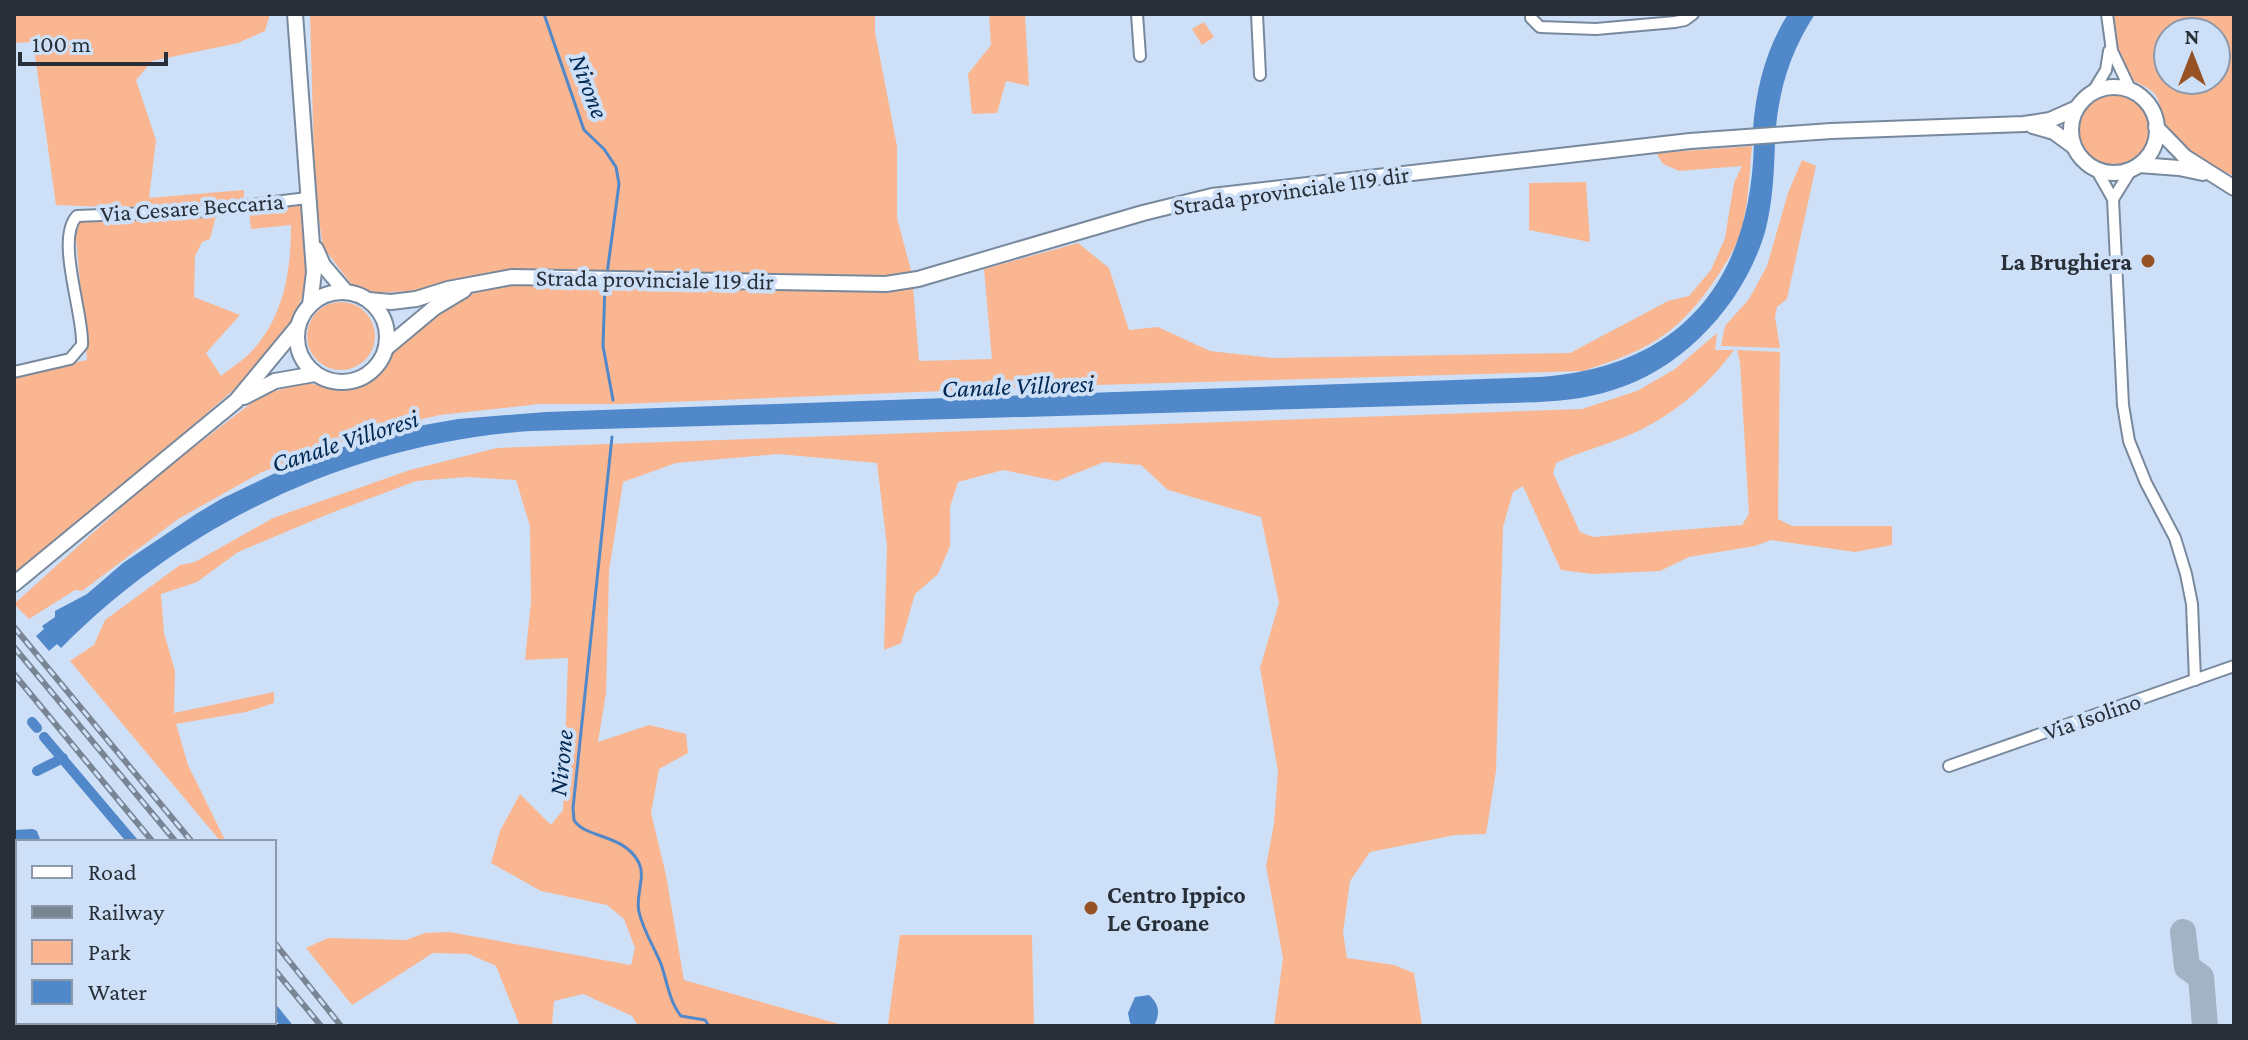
<svg xmlns="http://www.w3.org/2000/svg" width="2248" height="1040" font-family="'Crimson Pro',serif">
	<rect width="100%" height="100%" fill="#cee0f7"/>
	<g fill="#f9b690" fill-rule="evenodd">
		<polygon points="14,14 270,14 265,31 238,43 152,61 136,80 156,140 149,198 244,190 244,203 135,208 56,205 33,42 14,43"/>
		<path d="M310,14H875V32L897,146V218L912,274L919,361L992,359L984,269L1078,243L1109,268L1129,330L1158,327L1210,351L1272,358L1570,353L1668,301L1689,296L1711,270L1725,238L1734,183L1742,166L1679,171L1663,164L1656,153L1752,146C1749,174 1749,203 1741,231C1735,250 1723,268 1712,284C1674,338 1644,351 1583,371L1096,385L621,404H540L440,415L374,430L262,472L178,519L82,591L75,590L29,619L14,604L155,477L262,395L303,383L350,389L363,383L380,370L389,353L442,308L473,294L467,279L425,290L376,293L352,285L323,247L315,195Z"/>
		<polygon points="989,14 1025,14 1029,86 1006,81 997,113 972,114 968,74 991,45"/>
		<path d="M2114,14H2234V176C2211,166 2175,151 2165,127C2160,115 2162,101 2153,92C2147,86 2137,84 2132,79C2116,63 2115,35 2114,14ZM2168,32H2216V80H2168Z"/>
		<polygon points="1204,22 1214,37 1202,45 1192,29"/>
		<circle cx="2114" cy="130" r="36"/>
		<polygon points="1802,160 1816,166 1787,299 1777,307 1775,317 1780,348 1721,346 1725,326 1749,299 1767,266 1788,193"/>
		<polygon points="1586,182 1590,242 1529,230 1529,183"/>
		<path d="M300,202L306,264L305,290L292,322L253,373L14,581V375L87,360L75,228L81,221L177,218L217,212L210,239L202,242L195,256L194,297L240,315L206,353L221,376C231,368 242,361 250,353C284,318 291,271 291,225L251,229L249,210Z"/>
		<circle cx="341" cy="336" r="34"/>
		<path d="M1717,333L1715,350H1734C1707,387 1670,418 1627,436C1603,446 1579,452 1556,463L1553,473L1580,532L1593,537L1742,525L1749,514L1740,362L1737,350L1780,352L1778,519L1792,526H1892V545L1855,552L1771,540L1755,546L1689,557L1660,571L1593,574L1561,570L1523,486L1513,492L1503,527L1496,771L1486,834L1455,835L1370,852L1350,881L1343,933L1347,958L1394,965L1414,973L1422,1026H1274L1283,958L1266,866L1274,824L1278,771L1260,668L1279,603L1261,517L1168,490L1141,465L1104,462L1057,481L1003,470L958,482L950,507V546L938,574L915,594L901,643L884,650L887,546L877,463L778,454L676,463L623,482L609,571L606,693L598,742L649,725L686,734L688,753L659,769L651,813L666,875L684,980L846,1026H638L632,1016L583,994L554,1001L552,1026H520L496,966L469,954L433,953L352,1005L306,948L328,938L406,940L425,933L449,932L631,965L635,948L624,919L607,905L541,891L491,863L500,831L520,794L551,825L563,810L568,658L525,660L531,602L530,526L516,480L467,477L416,481L331,513L238,552L197,582L161,594L164,633L175,671L174,713L274,692V703L246,712L176,724L188,765L226,842H221L70,661L94,645L105,620L180,565L195,562L273,518L410,470L497,448L1582,409L1637,391L1675,369Z"/>
		<polygon points="900,935 1032,935 1034,1026 888,1024"/>
		<polygon points="29,1022 257,1022 261,1026 14,1026"/>
	</g>
	<g fill="#5188ca">
		<path d="M1788,14H1815C1792,49 1780,85 1776,127L1753,129C1756,88 1766,49 1788,14Z"/>
		<path d="M1775,141C1774,172 1773,202 1765,232C1744,303 1684,369 1613,390C1580,401 1545,402 1510,403L531,431C353,443 186,522 61,648L57,644L49,651L36,636L44,629L42,626L55,617V611L87,594L123,563L196,514L221,499L300,461L396,430L458,419L546,412L1540,377C1682,367 1751,280 1754,142Z"/>
		<polygon points="33,829 37,831 41,842 18,842 18,923 14,924 14,830"/>
		<polygon points="14,942 18,942 18,1012 14,1013"/>
		<path d="M1149,995C1160,1005 1160,1014 1154,1026H1134L1130,1023L1128,1013L1135,997Z"/>
	</g>
	<g fill="none" stroke-linecap="round" stroke-linejoin="round">
		<g stroke="#5188ca" stroke-width="3">
			<polyline points="544,14 584,130 604,149 616,167 619,184 607,274"/>
			<polyline points="605,285 603,346 613,400"/>
			<path d="M612,437L573,808L574,820C585,839 624,833 639,863C646,877 635,896 639,912C643,930 654,947 661,964C667,981 669,1001 681,1016L705,1020L709,1026"/>
		</g>
		<g stroke="#5188ca" stroke-width="10">
			<polyline points="32,722 37,728"/>
			<polyline points="44,737 133,842"/>
			<polyline points="37,771 63,758"/>
			<polyline points="274,1010 287,1026"/>
		</g>
		<polyline stroke="#a4b2c6" stroke-width="26" points="2183,932 2187,967 2201,977 2205,1026"/>
		<g stroke="#78899d" stroke-width="14">
			<g id="street">
				<polyline points="1137,14 1140,56"/>
				<polyline points="1257,14 1260,75"/>
				<polyline points="1531,14 1531,18 1540,27 1596,29 1675,22 1685,20 1693,14"/>
				<polyline points="2107,14 2112,51 2131,91"/>
				<polyline points="2092,93 2106,70 2109,51"/>
				<polyline points="2096,169 2113,199 2123,405 2129,441 2146,483 2175,538 2186,574 2192,604 2195,680"/>
				<polyline points="2113,199 2131,170"/>
				<path d="M14,372L70,359L82,345C84,314 55,239 77,216L202,211L307,198"/>
				<polyline points="1949,766 2234,666"/>
			</g>
		</g>
		<g stroke="#78899d" stroke-width="18">
			<g id="secondary">
				<polyline points="295,14 314,272 310,305"/>
				<circle cx="2114" cy="130" r="43"/>
				<polyline points="2033,126 2054,132 2073,146"/>
				<polyline points="2156,127 2185,157 2234,188"/>
				<polyline points="2139,165 2179,168 2203,173"/>
				<polyline points="316,249 323,265 346,292"/>
				<circle cx="342" cy="337" r="45"/>
				<polyline points="368,300 391,302 416,299 448,289 512,277 886,284 918,279 1143,213 1212,196 1690,141 1831,131 2024,124 2050,120 2077,108"/>
				<polyline points="386,348 434,308 464,290"/>
				<polyline points="244,397 275,381 315,374"/>
				<polyline points="14,584 236,401 298,326"/>
			</g>
		</g>
		<use href="#street" stroke="#fff" stroke-width="10"/>
		<use href="#secondary" stroke="#fff" stroke-width="14"/>
		<g stroke="#798595" stroke-width="6">
			<g id="rail">
				<polyline points="14,627 192,842"/>
				<polyline points="14,647 176,842"/>
				<polyline points="14,674 153,842"/>
				<polyline points="274,942 341,1026"/>
				<polyline points="274,969 321,1026"/>
			</g>
		</g>
		<use href="#rail" stroke="#cee0f7" stroke-width="3" stroke-dasharray="9" stroke-linecap="butt"/>
	</g>
	<g fill="#965125" stroke="#cee0f7" stroke-width="3">
		<circle cx="2148" cy="261" r="8"/>
		<circle cx="1091" cy="908" r="8"/>
	</g>
	<g text-anchor="middle" dominant-baseline="central" stroke-width="8" stroke-linejoin="round" paint-order="stroke">
		<g font-size="24" fill="#282f38" stroke="#cee0f7">
			<text transform="translate(1291 190) rotate(-8)">Strada provinciale 119 dir</text>
			<text transform="translate(192 207) rotate(-4)">Via Cesare Beccaria</text>
			<text transform="translate(655 279) rotate(1)">Strada provinciale 119 dir</text>
			<text transform="translate(2092 716) rotate(-19)">Via Isolino</text>
		</g>
		<g font-size="24" font-weight="bold" fill="#282f38" stroke="#cee0f7" text-anchor="end">
			<text x="2132" y="261">La Brughiera</text>
			<text x="1107" y="894" text-anchor="start">Centro Ippico<tspan x="1107" dy="28">Le Groane</tspan></text>
		</g>
		<g font-size="26" font-style="italic" fill="#012953" stroke="#cee0f7">
			<text transform="translate(589 86) rotate(69)">Nirone</text>
			<text transform="translate(1018 386) rotate(-2)">Canale Villoresi</text>
			<text transform="translate(345 441) rotate(-18)">Canale Villoresi</text>
			<text transform="translate(561 763) rotate(-84)">Nirone</text>
		</g>
	</g>
	<rect width="2248" height="1040" fill="none" stroke="#282f38" stroke-width="32"/>
	<rect x="16" y="840" width="260" height="184" fill="#cee0f7" stroke="#8c99ab" stroke-width="2"/>
	<rect x="32" y="866" width="40" height="12" fill="#ffffff" stroke="#8c99ab" stroke-width="2"/>
	<text x="88" y="880" font-size="24" fill="#282f38">Road</text>
	<rect x="32" y="906" width="40" height="12" fill="#798595" stroke="#8c99ab" stroke-width="2"/>
	<text x="88" y="920" font-size="24" fill="#282f38">Railway</text>
	<rect x="32" y="940" width="40" height="24" fill="#f9b690" stroke="#8c99ab" stroke-width="2"/>
	<text x="88" y="960" font-size="24" fill="#282f38">Park</text>
	<rect x="32" y="980" width="40" height="24" fill="#5188ca" stroke="#8c99ab" stroke-width="2"/>
	<text x="88" y="1000" font-size="24" fill="#282f38">Water</text>
	<g transform="translate(2192 56)"><circle r="38" fill="#cee0f7" stroke="#8c99ab" stroke-width="2"/>
	<path d="M0-6L14 30L0 20L-14 30Z" fill="#965125"/>
	<text y="-12" font-size="22" font-weight="bold" text-anchor="middle" fill="#282f38">N</text>
	</g>
	<path d="M20 52v12h146v-12" fill="none" stroke="#282f38" stroke-width="4"/>
	<text x="32" y="52" font-size="24" fill="#282f38" stroke="#cee0f7" stroke-width="6" paint-order="stroke">100 m</text>
</svg>
